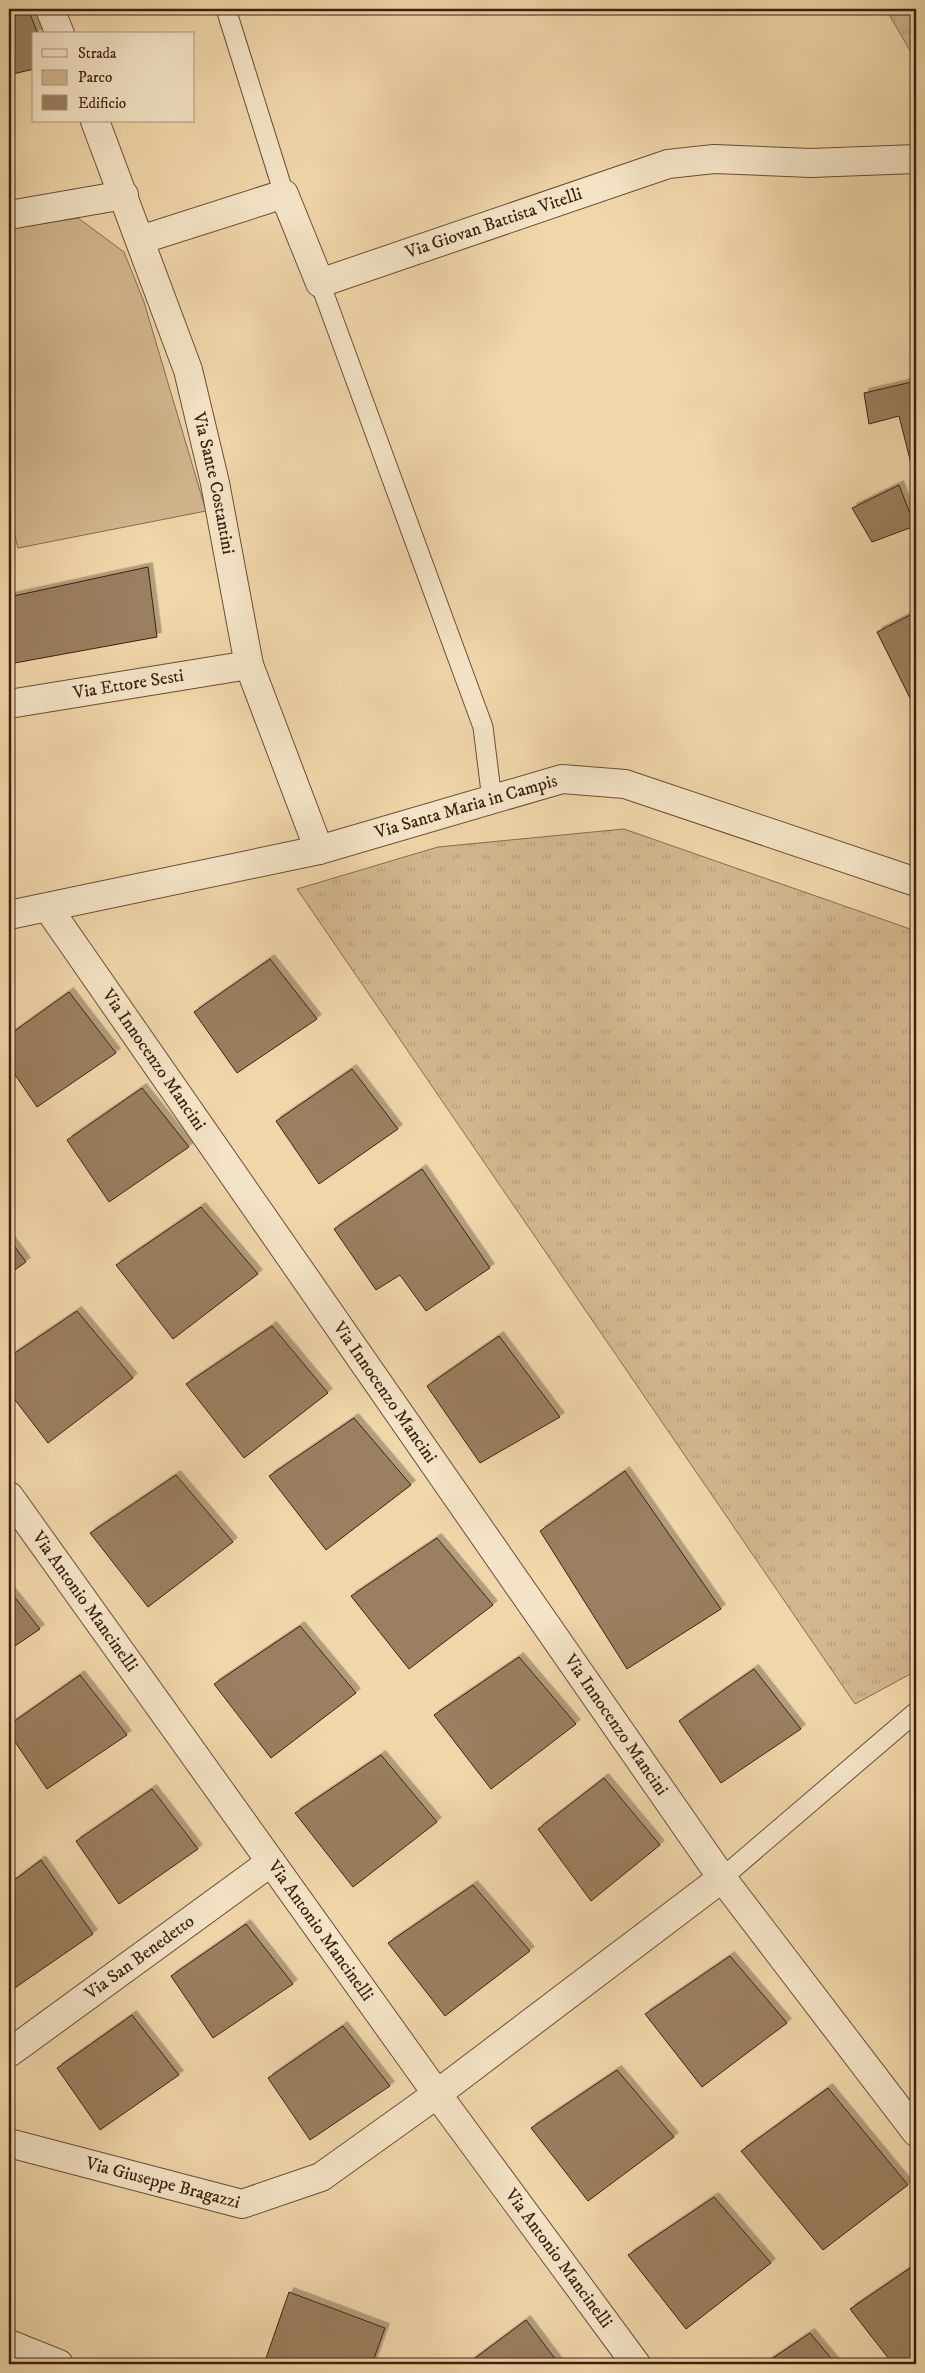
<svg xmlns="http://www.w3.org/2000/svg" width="925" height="2373" font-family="'IM FELL DW Pica',serif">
	<defs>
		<pattern id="grass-tufts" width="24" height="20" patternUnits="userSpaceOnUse" patternTransform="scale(1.25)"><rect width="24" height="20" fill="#d2b890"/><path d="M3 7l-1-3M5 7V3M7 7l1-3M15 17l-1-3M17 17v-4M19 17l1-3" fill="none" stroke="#b59e7b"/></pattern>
		<filter id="shadow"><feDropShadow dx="4.5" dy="-4.5" stdDeviation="0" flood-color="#0004"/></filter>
	</defs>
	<rect width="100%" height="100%" fill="#f0d7aa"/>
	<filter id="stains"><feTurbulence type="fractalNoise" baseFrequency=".004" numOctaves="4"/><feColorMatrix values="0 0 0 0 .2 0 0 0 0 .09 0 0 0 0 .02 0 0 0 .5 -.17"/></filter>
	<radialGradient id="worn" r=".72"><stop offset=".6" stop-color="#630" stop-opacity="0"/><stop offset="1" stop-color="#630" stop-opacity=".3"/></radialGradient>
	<g fill="url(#grass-tufts)" stroke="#886c50">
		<polygon points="886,9 916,9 916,61"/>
		<polygon points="624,829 916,931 916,1671 855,1704 297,889 438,847"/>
	</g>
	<polygon fill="#d2b890" stroke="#886c50" points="78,218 124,252 144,302 206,511 18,548 9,511 9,229"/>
	<g fill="#9a7f60" stroke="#3d2010" filter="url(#shadow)">
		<polygon points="9,9 28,9 38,34 34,34 34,69 9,75"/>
		<polygon points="916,381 916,483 899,416 869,424 864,393"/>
		<polygon points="899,485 915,526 872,542 852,508"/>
		<polygon points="148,567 157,637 9,664 9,597"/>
		<polygon points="916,612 916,695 910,698 877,632"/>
		<polygon points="270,959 317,1019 237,1073 194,1012"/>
		<polygon points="69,992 116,1053 37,1107 9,1066 9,1035"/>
		<polygon points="352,1069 398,1129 319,1184 276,1121"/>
		<polygon points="142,1088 189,1147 109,1202 67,1140"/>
		<polygon points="422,1169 490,1268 426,1311 400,1275 376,1290 334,1229"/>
		<polygon points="201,1207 258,1274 173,1339 116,1265"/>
		<polygon points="9,1239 26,1262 9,1274"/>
		<polygon points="77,1311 133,1378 48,1443 9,1392 9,1357"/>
		<polygon points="272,1326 328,1393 244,1458 186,1384"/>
		<polygon points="499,1336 560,1417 480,1463 427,1386"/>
		<polygon points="354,1418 411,1485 326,1550 269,1476"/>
		<polygon points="625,1471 721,1609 627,1669 540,1531"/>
		<polygon points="176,1475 233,1542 148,1607 90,1533"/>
		<polygon points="437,1538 493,1605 409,1669 351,1596"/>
		<polygon points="9,1590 40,1629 9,1650"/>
		<polygon points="300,1626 356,1693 271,1758 214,1684"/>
		<polygon points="519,1657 576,1724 491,1789 434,1715"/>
		<polygon points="754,1669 801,1729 721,1783 679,1721"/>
		<polygon points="80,1675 127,1735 47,1789 9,1733 9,1725"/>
		<polygon points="381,1755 437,1822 353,1887 295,1813"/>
		<polygon points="604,1778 660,1845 591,1901 538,1829"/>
		<polygon points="152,1789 198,1849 119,1904 76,1841"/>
		<polygon points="41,1860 93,1934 9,1992 9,1884"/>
		<polygon points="473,1885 530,1951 445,2016 388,1943"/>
		<polygon points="246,1924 293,1984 213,2038 171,1976"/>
		<polygon points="730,1956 787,2023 702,2087 645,2014"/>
		<polygon points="132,2015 179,2075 100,2130 57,2068"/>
		<polygon points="343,2026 390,2086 310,2140 268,2078"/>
		<polygon points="617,2070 674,2137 588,2201 531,2128"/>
		<polygon points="828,2088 908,2185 823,2250 741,2151"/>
		<polygon points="714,2197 771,2263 686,2329 628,2255"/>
		<polygon points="916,2264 916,2364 893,2364 850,2309"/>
		<polygon points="289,2292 385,2328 372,2364 264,2364"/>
		<polygon points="526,2320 559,2364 467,2364"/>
		<polygon points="810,2333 836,2364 764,2364"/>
	</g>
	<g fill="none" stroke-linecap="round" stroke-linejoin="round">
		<g stroke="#6a4e36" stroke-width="21">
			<g id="service">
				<polyline points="226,9 284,194"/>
				<polyline points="320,283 483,727 492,800"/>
				<polyline points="722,1878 916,1712"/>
			</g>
		</g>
		<g stroke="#6a4e36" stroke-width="30">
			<g id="minor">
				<polyline points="50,9 60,34"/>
				<path id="s1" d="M95,121L188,370L215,483L249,665L319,850"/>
				<polyline points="9,215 124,195"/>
				<path id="s2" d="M140,240L284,194L320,283L668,164L714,159L811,163L916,159"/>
				<path id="s3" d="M9,704L249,665"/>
				<path id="s4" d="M48,908L722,1878L916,2132"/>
				<path id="s5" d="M9,915L319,850L562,779L625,784L916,882"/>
				<path id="s6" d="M9,1496L437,2094L636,2364"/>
				<path id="s7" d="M9,2053L271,1862"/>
				<path id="s8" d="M9,2143L242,2204L321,2177L437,2094L722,1878"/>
				<polyline points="9,2344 59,2364"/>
			</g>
		</g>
		<use href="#service" stroke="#f5e5c8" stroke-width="19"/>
		<use href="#minor" stroke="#f5e5c8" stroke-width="28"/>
	</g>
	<g text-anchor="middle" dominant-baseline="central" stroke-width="4.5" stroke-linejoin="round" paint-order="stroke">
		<g font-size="18" fill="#3d2010" stroke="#f5e5c8">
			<text stroke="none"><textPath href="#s2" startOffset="431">Via Giovan Battista Vitelli</textPath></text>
			<text stroke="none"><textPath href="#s1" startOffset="382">Via Sante Costantini</textPath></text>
			<text stroke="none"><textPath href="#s3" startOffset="121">Via Ettore Sesti</textPath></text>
			<text stroke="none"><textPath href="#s5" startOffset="470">Via Santa Maria in Campis</textPath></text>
			<text stroke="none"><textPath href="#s4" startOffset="185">Via Innocenzo Mancini</textPath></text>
			<text stroke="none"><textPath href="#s4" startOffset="590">Via Innocenzo Mancini</textPath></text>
			<text stroke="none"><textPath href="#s6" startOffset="130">Via Antonio Mancinelli</textPath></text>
			<text stroke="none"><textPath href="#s4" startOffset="995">Via Innocenzo Mancini</textPath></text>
			<text stroke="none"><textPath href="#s6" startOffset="535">Via Antonio Mancinelli</textPath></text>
			<text stroke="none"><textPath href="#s7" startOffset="162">Via San Benedetto</textPath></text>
			<text stroke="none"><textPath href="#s8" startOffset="159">Via Giuseppe Bragazzi</textPath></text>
			<text stroke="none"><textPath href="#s6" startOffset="940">Via Antonio Mancinelli</textPath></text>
		</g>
	</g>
	<rect width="925" height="2373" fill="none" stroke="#f0d7aa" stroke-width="30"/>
	<rect x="10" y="10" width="905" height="2353" fill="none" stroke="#3d2010" stroke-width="2.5"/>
	<rect x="15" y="15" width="895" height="2343" fill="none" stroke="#3d2010"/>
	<rect x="32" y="32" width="162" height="90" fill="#f5e5c8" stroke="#ab967e"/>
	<rect x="42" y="49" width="25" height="8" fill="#f5e5c8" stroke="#ab967e"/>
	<text x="78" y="58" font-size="15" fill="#3d2010">Strada</text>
	<rect x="42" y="70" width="25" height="15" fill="#d2b890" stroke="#ab967e"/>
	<text x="78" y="82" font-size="15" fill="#3d2010">Parco</text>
	<rect x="42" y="95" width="25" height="15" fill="#9a7f60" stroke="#ab967e"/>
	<text x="78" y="108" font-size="15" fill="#3d2010">Edificio</text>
	<rect width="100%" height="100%" filter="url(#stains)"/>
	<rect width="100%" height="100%" fill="url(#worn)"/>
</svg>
